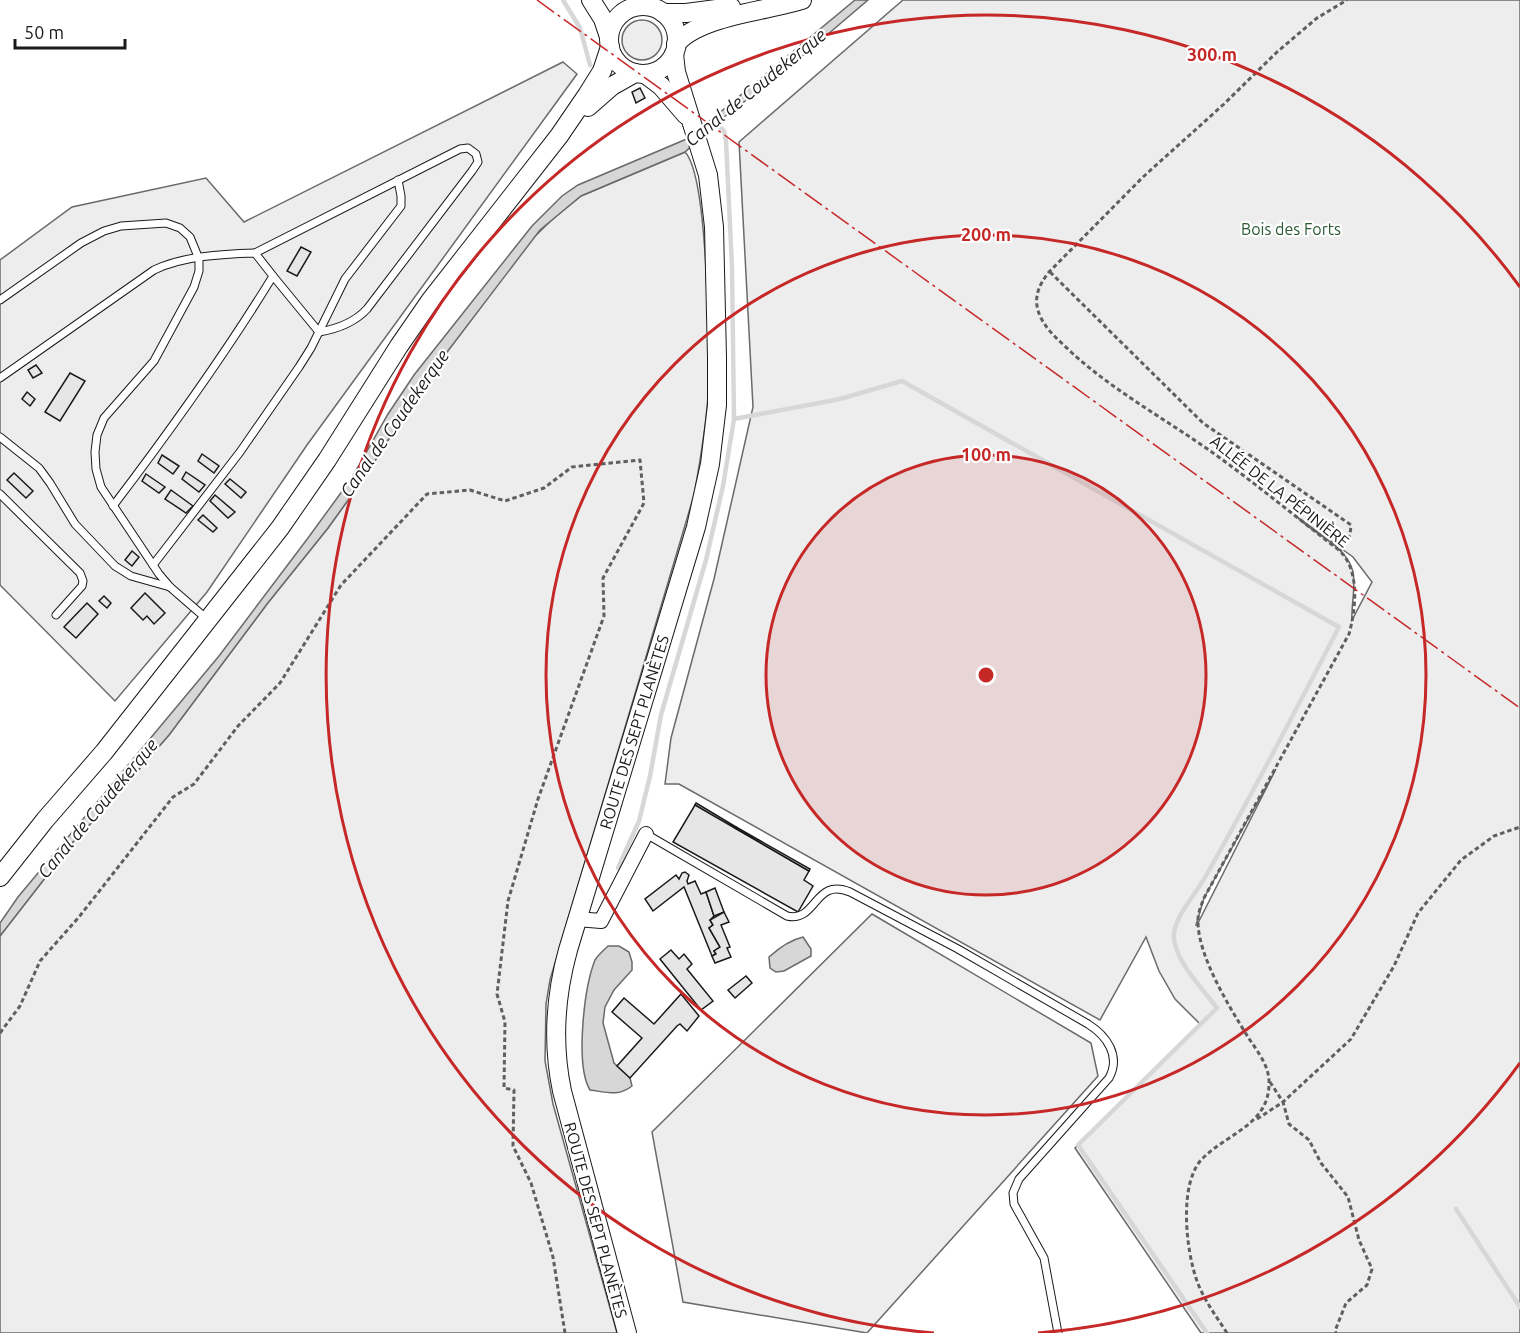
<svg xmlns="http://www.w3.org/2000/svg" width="1520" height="1333" font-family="Ubuntu,sans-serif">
	<rect width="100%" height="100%" fill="#fff"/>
	<g fill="#ededed" stroke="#6a6a6a" stroke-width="1.5" fill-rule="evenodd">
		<path d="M903,0H1520V1333H1201L1075,1148L1200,1024L1175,999L1159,971L1146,937L1100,1020L679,784H665L671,738L714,579L753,407L739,142ZM1296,516L1353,557L1372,582L1352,620C1351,605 1356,588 1353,572C1347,545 1312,534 1296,516ZM1276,769L1197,925H1196L1204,898Z"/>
		<circle cx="642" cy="40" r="20"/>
		<polygon points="563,62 577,74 307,445 207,592 115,701 0,585 0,260 72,207 206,178 244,222"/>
		<path d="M685,152C709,177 709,355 708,395C706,429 700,462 694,495L550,980L546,1004L545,1061L553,1104L617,1333H0V936L73,842L98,816L169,735L267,604L328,528L364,478L428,377L532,239L556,216L581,196Z"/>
		<polygon points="872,914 1091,1043 1098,1076 867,1333 683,1302 652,1132"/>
	</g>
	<g fill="#d7d7d7" stroke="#6a6a6a" stroke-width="1.5">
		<polygon points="855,0 868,0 787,69 719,121 685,152 581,196 540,230 428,377 364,478 328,528 267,604 169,735 98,816 73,842 0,936 0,923 18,897 219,656 308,538 351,479 388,414 414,375 532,226 562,196 578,185 689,138"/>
		<path d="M803,937L811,949V956L784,971L776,972L770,968L769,957C779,948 790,940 803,937Z"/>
		<path d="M608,946H619L629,952L632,962V970L614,990L605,1007L603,1023L614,1063L630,1078L632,1086C618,1097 607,1092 590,1090C575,1065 584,988 595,960C598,955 604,950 608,946Z"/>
	</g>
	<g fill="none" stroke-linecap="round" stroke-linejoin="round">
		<g stroke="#d7d7d7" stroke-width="4.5">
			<polyline points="563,0 580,28 590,65"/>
			<path d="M734,419L840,399L902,381L1339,627C1296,710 1253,793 1207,874C1198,891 1175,916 1174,934C1172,958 1203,989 1217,1008L1078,1145L1207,1333"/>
			<polyline points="618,868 639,821 650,776 661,715 706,560 723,486 734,419 732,267 726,141 724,131 715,122"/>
			<polyline points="1456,1209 1520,1307"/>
		</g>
	</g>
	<g fill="#e6e6e6" stroke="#1a1a1a" stroke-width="1.5">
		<polygon points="640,88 645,98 636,103 632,92"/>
		<polygon points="301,247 311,252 297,276 287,271"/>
		<polygon points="36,365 42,373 33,378 28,370"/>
		<polygon points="70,373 85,381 60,421 45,412"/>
		<polygon points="27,392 35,399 30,406 22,399"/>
		<polygon points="202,454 219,466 214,473 198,461"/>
		<polygon points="162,455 179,466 173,474 158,463"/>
		<polygon points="186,472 205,485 199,492 182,479"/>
		<polygon points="14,473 33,491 26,498 7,480"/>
		<polygon points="146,474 165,487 159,493 142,481"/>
		<polygon points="230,479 246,492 241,498 225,484"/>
		<polygon points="171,490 193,506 186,513 165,499"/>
		<polygon points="215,495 235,512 228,518 210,501"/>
		<polygon points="203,515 217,528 213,532 198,520"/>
		<polygon points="132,551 139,557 132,566 125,560"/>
		<polygon points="145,593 165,613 154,624 147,616 143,620 131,608"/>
		<polygon points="104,596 111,603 107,608 99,601"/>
		<polygon points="87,603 98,614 76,638 64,627"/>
		<polygon points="696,803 736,827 735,828 712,816 695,805"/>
		<polygon points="695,805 809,871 804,880 813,886 798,912 673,842"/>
		<polygon points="736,827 810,869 809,871 735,828"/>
		<polygon points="685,872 689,875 687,881 688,884 695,881 701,894 706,892 714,916 710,920 713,925 709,928 720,947 714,951 716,954 712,956 684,887 653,911 645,899 676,875 679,879 682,873"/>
		<polygon points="715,888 724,912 714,916 706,892"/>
		<polygon points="724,912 729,922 721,925 730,947 727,948 731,957 715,963 712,956 716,954 714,951 720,947 709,928 713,925 710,920"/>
		<polygon points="671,950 679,959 684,954 692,964 687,969 713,1001 701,1010 660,959"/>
		<polygon points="746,976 752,983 735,998 728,990"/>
		<polygon points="681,994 699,1016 687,1031 680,1024 677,1026 630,1078 617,1066 642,1038 612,1012 624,998 654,1024"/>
	</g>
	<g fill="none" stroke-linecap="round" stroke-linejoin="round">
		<g stroke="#1a1a1a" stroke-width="9">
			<g id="lane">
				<path d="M255,253L460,149L468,148L476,154L478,162L472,171L367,309C354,323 337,329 319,332L273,276"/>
				<polyline points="0,300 81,243 104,231 121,226 166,223 180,228 190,237 199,259 199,271 194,287 154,361 104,418 97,435 95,452 96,469 101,487 159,574 170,587 208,620"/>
				<path d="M0,378L154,270C183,256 222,254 255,253L273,276C224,356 170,431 113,506"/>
				<polyline points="0,437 39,468 50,483 75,524 115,566 131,576 170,587"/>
				<polyline points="0,494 80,573 83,581 82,586 56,615"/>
				<polyline points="153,565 240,452 299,367 311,348 345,279 401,206 401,196 398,180"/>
				<path d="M646,834L787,916C817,923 814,877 850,892L958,949L1088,1024C1107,1036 1121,1056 1109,1078L1019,1179L1013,1193L1014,1204L1044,1258L1058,1333"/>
			</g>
		</g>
		<g stroke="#1a1a1a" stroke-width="16">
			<polyline id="street" points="577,919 601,921 646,834"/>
		</g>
		<g stroke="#1a1a1a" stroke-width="20">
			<g id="secondary">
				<polyline points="591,0 603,19 609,37"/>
				<circle cx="643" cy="40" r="34"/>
				<polyline points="663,13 686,13 731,7"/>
				<path d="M676,44C699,16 767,11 802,0"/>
				<polyline points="645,74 661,86 686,115"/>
				<polyline points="588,107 612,86 635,73"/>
				<polyline points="0,877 45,820 104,752 280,528 327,460 399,346 430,301 559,136 587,95 602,71 610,47"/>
				<path d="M627,1333L562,1091C552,1043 555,997 568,950L696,527L710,464L717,405V357L714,227L708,175L676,72L674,54"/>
			</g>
		</g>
		<g stroke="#5f5f5f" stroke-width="3" stroke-dasharray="4.5 3" stroke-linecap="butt">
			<polyline points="1050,272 1203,423 1351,525 1350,535 1340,551"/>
			<polyline points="0,1033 20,1006 40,961 79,917 173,797 194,784 238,726 280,683 341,585 427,494 470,490 505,501 544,488 572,467 640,460 644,503 603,578 604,616 538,799 508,901 497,994 505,1022 504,1088 514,1090 513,1146 531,1183 553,1257 565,1333"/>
			<polyline points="1270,1082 1283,1102 1351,1039 1394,966 1418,913 1461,860 1494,836 1520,827"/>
			<polyline points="1257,1119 1283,1102 1289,1124 1309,1140 1321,1163 1348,1197 1359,1240 1372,1269 1367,1285 1346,1303 1335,1331 1336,1333"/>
			<path d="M1227,1333C1216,1316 1204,1300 1197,1281C1186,1251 1178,1182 1203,1158C1228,1133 1270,1124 1269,1082C1269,1065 1257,1051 1248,1037C1230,1008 1197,955 1198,920C1198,913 1201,906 1204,898L1349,634C1356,609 1360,571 1340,551C1300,520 1261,488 1220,458C1171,422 1117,394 1071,352C1060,341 1048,332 1041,318C1032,300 1038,286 1049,272L1143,177L1224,104L1277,52L1317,18L1347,0"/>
		</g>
		<use href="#lane" stroke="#fff" stroke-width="7"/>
		<use href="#street" stroke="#fff" stroke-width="14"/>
		<use href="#secondary" stroke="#fff" stroke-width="18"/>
		<polyline stroke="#c62828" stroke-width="1.5" stroke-dasharray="21 4.5 3 4.5" stroke-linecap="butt" points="537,0 1520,708"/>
	</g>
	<circle cx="986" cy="675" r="220" fill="#c62828" fill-opacity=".12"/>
	<g fill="none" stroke="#c62828" stroke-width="3">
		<circle cx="986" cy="675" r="220"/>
		<circle cx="986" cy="675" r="440"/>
		<path d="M1520 1063A660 660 0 0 1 1038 1333M934 1333A660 660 0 1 1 1520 287"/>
	</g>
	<g text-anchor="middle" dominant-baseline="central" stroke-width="4.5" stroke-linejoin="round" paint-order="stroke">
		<g font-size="16" fill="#2b5a34" stroke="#fff">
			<text x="1291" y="229">Bois des Forts</text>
		</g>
		<g font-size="16" fill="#1a1a1a" stroke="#fff">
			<text transform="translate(1280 491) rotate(38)">ALLÉE DE LA PÉPINIÈRE</text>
			<text transform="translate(634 732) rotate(-73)">ROUTE DES SEPT PLANÈTES</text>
			<text transform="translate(596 1220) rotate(75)">ROUTE DES SEPT PLANÈTES</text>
		</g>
		<g font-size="18" font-style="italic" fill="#1a1a1a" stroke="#fff">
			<text transform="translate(755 87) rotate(-39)">Canal de Coudekerque</text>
			<text transform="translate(394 423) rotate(-55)">Canal de Coudekerque</text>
			<text transform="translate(97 808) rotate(-50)">Canal de Coudekerque</text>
		</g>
	</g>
	<circle cx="986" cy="675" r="9" fill="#c62828" stroke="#fff" stroke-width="3"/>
	<g font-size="18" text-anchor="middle" font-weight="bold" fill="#c62828" stroke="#fff" stroke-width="4.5" stroke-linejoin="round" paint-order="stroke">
		<text x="1212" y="61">300 m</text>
		<text x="986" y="241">200 m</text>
		<text x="986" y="461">100 m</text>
	</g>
	<path d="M15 39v9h110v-9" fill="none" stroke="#1a1a1a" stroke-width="3"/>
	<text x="24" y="39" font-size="18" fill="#1a1a1a" stroke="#ffffff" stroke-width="4.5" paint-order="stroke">50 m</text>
</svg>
